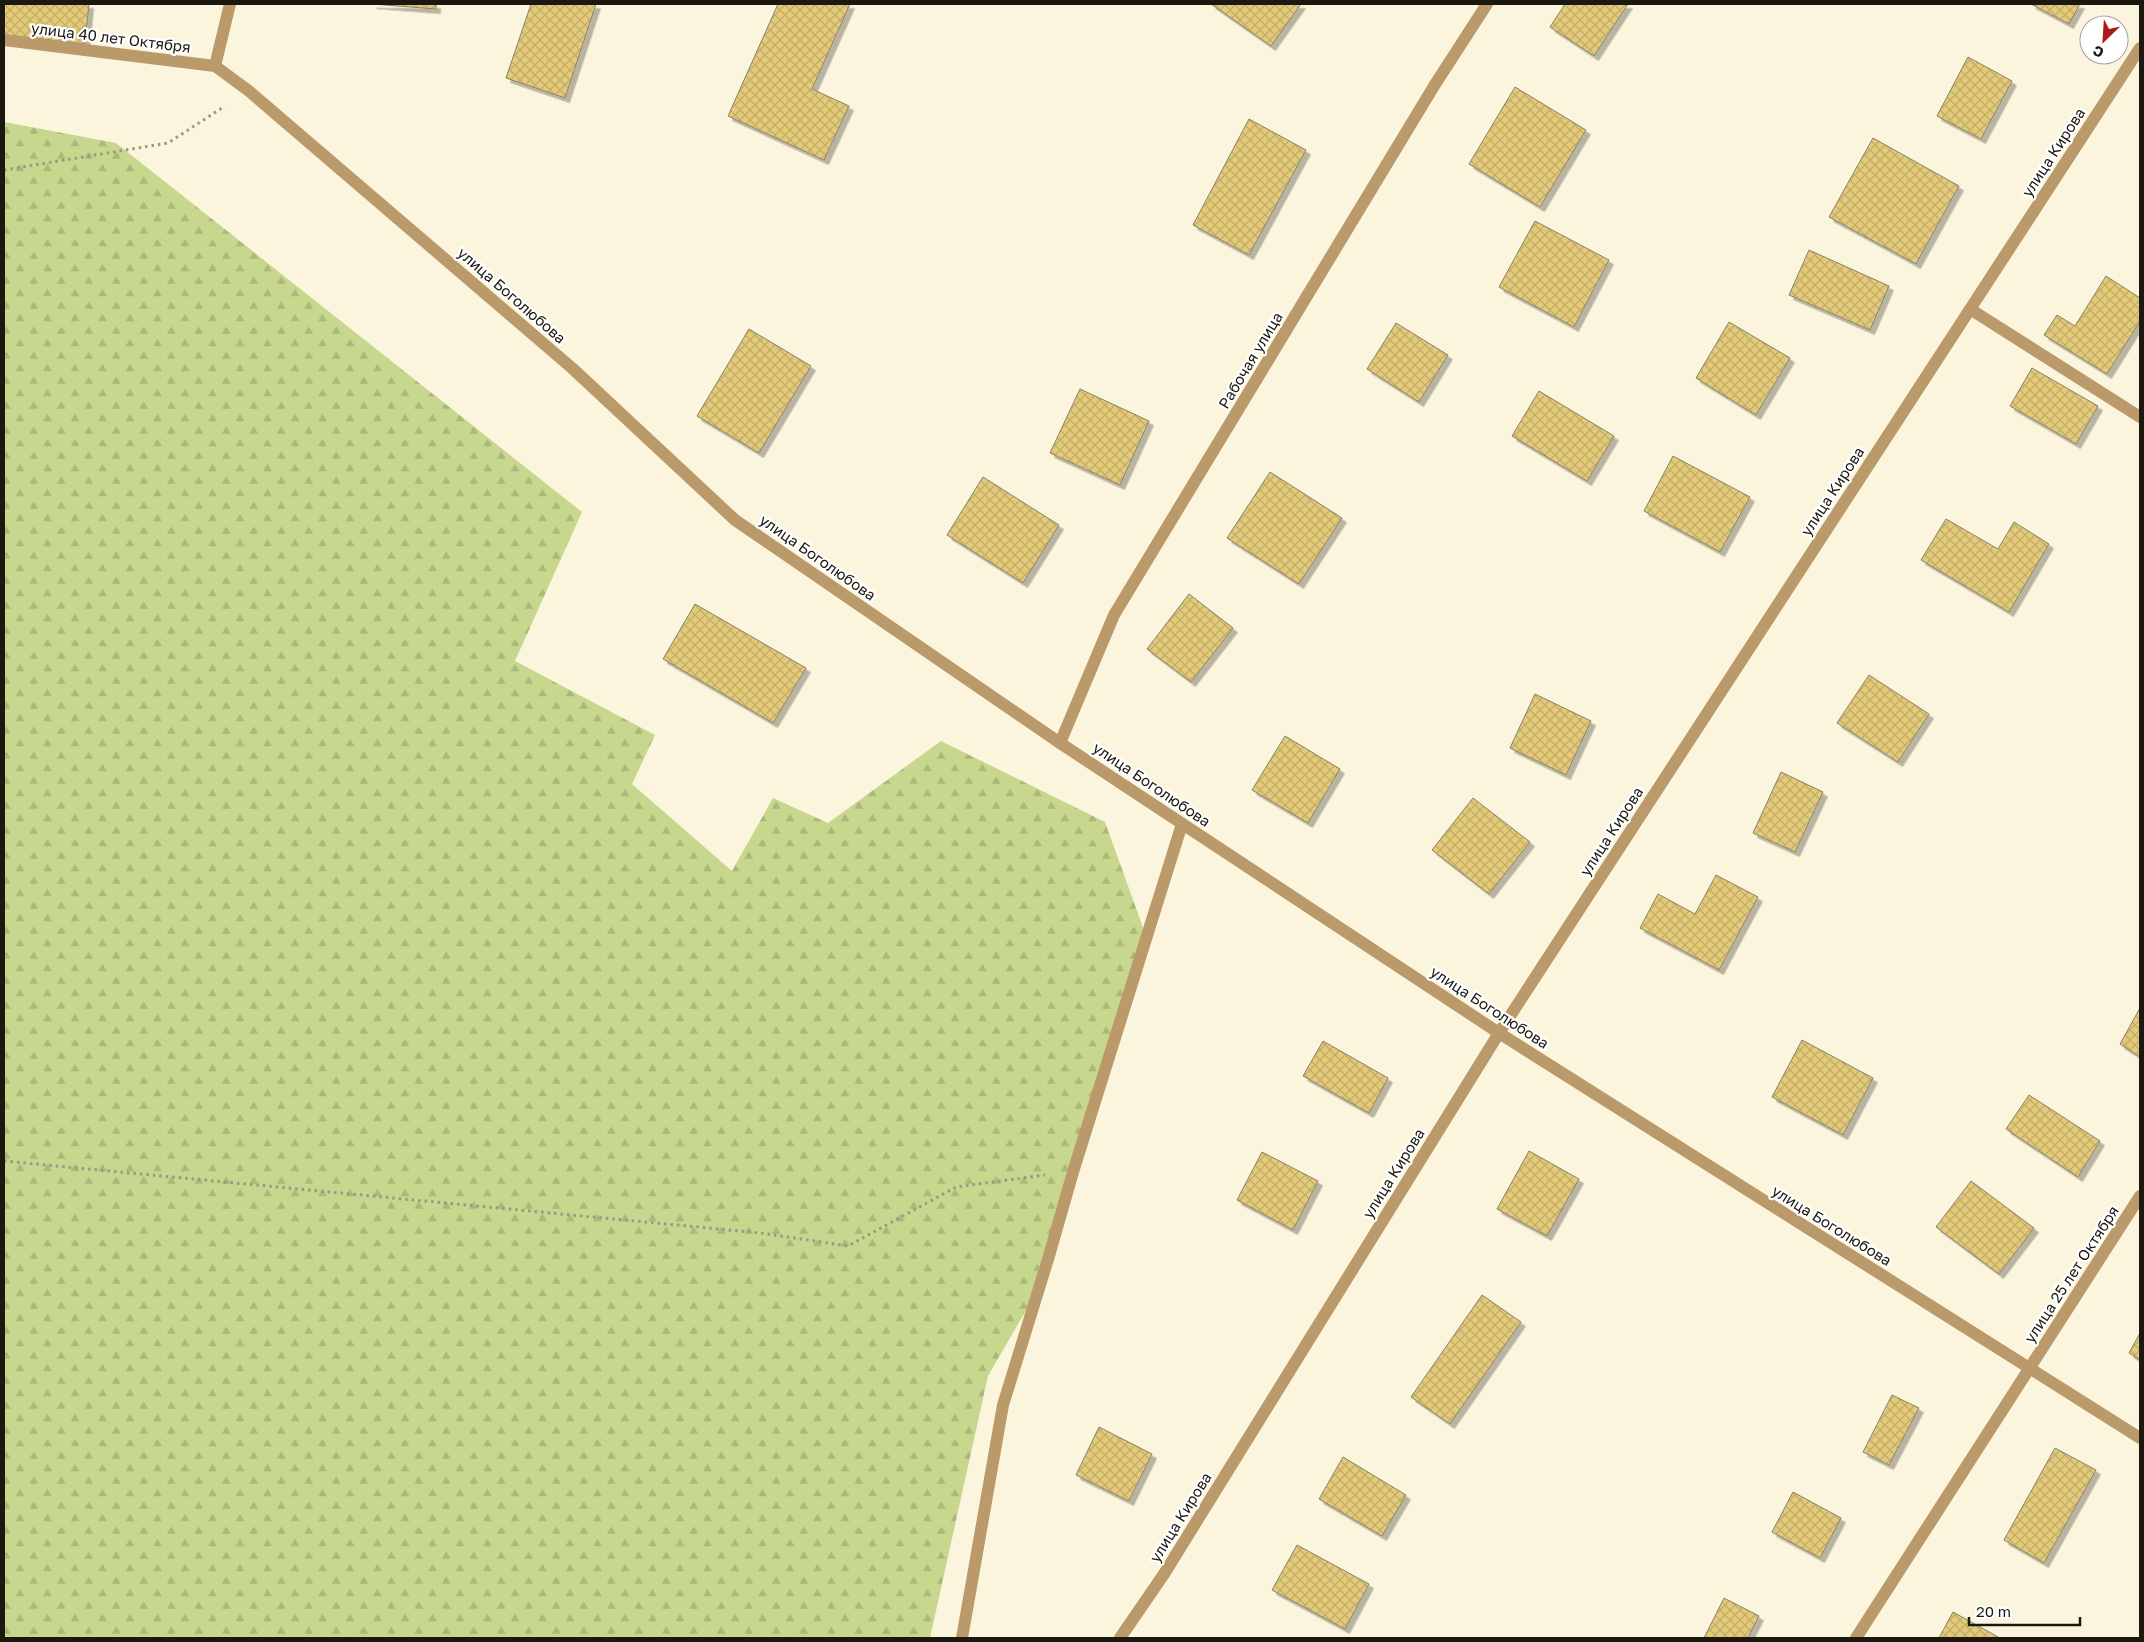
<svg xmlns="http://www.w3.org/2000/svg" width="2144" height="1642" font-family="'Golos Text',sans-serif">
	<defs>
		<pattern id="forest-firs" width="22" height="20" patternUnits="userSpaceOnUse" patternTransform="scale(1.25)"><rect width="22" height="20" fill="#c7d78e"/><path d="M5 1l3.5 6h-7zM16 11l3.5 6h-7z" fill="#aab879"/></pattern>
		<pattern id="building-cross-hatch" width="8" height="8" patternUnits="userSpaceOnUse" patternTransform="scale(1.25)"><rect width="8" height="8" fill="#e3ca79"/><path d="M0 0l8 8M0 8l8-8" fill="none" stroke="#c2ad68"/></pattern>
		<filter id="shadow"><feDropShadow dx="4.5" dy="4.5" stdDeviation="0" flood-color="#0004"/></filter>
	</defs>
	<rect width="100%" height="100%" fill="#fcf5dd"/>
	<polygon fill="url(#forest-firs)" points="4,122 116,143 582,512 515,661 655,735 632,784 732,871 773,798 828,823 941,741 1105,822 1145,933 1043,1281 988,1376 930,1638 4,1638"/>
	<g fill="url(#building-cross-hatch)" stroke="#87816b" filter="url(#shadow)">
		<polygon points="4,4 89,4 85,44 4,35"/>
		<polygon points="372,4 436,4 436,9"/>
		<polygon points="531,4 596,4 565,98 506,78"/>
		<polygon points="778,4 850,4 812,89 849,106 824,160 728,116"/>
		<polygon points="1211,4 1301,4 1271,46"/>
		<polygon points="1565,4 1628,4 1594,56 1550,27"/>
		<polygon points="2031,4 2080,4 2069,24"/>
		<polygon points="1968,57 2012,81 1981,139 1937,116"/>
		<polygon points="1515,87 1586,130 1540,207 1469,164"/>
		<polygon points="1249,119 1306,150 1249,255 1193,225"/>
		<polygon points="1873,138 1959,186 1916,264 1829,217"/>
		<polygon points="1535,221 1609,260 1574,327 1499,287"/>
		<polygon points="1809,250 1889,286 1870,330 1789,295"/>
		<polygon points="2106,276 2140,298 2140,321 2107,374 2044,335 2057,315 2075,326"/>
		<polygon points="1729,322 1790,358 1756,415 1696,378"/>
		<polygon points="1396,323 1448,355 1419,402 1367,369"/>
		<polygon points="749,329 811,366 759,453 697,416"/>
		<polygon points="2032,368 2098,406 2076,444 2010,406"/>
		<polygon points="1080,389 1149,421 1120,485 1050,453"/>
		<polygon points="1539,391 1614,436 1587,481 1512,436"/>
		<polygon points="1673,456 1750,497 1720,552 1644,511"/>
		<polygon points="1270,472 1342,518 1299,584 1227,538"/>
		<polygon points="983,477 1059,525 1023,583 947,535"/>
		<polygon points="1946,519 1998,549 2014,522 2049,544 2009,612 1921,560"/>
		<polygon points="1189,594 1233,628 1191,682 1147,649"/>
		<polygon points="695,604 806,668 773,723 663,659"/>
		<polygon points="1869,675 1929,714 1898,762 1837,723"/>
		<polygon points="1535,694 1591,721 1566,775 1510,748"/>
		<polygon points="1285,736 1340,769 1308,823 1252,790"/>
		<polygon points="1781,772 1823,792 1795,852 1753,833"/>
		<polygon points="1473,798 1530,842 1489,894 1432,850"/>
		<polygon points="1716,875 1758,897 1719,970 1640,928 1658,894 1695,914"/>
		<polygon points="2140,1008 2140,1057 2120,1044"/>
		<polygon points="1802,1040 1873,1078 1843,1135 1772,1097"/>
		<polygon points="1323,1041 1388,1078 1369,1113 1303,1076"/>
		<polygon points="2029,1095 2100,1141 2078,1177 2006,1129"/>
		<polygon points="1529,1151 1579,1179 1547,1236 1497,1209"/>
		<polygon points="1262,1152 1318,1181 1293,1230 1237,1200"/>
		<polygon points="1971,1181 2034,1228 1999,1274 1936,1227"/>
		<polygon points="1482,1295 1521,1322 1450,1424 1411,1397"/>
		<polygon points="2140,1333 2140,1360 2129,1353"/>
		<polygon points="1892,1395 1919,1408 1889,1465 1863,1452"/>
		<polygon points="1099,1427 1152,1454 1129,1501 1076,1475"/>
		<polygon points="2055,1448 2096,1470 2044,1563 2004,1540"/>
		<polygon points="1343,1457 1406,1495 1382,1536 1319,1499"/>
		<polygon points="1793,1492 1841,1518 1820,1558 1772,1532"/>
		<polygon points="1297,1545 1369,1584 1345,1629 1272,1590"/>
		<polygon points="1724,1598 1759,1616 1748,1638 1704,1638"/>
		<polygon points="1953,1612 2000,1638 1939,1638"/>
	</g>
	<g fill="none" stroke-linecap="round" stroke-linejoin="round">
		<g stroke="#9c9785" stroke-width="3" stroke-dasharray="2.5 4" stroke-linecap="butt">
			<polyline points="4,170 168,143 225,106"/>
			<polyline points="4,1161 761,1233 848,1246 956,1187 1045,1175"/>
		</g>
		<g stroke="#ba996a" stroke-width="12">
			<polyline points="1970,309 2140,417"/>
			<polyline points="1060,743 1114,615 1434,86 1487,4"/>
			<polyline points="962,1638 1003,1405 1049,1256 1073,1172 1182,824"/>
			<polyline points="1856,1638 2029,1369"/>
		</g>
		<g stroke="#ba996a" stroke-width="12">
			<polyline points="4,40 215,66 249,91 572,368 735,520 1060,743 1499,1033 2140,1438"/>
			<polyline points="215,66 230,4"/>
			<polyline points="2029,1369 2140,1196"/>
			<polyline points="1120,1638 1164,1574 1499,1033 2140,48"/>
		</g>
	</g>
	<g text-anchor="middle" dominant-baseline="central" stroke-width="4.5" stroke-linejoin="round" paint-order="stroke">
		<g font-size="15" fill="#1b1810" stroke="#fff">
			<text transform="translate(111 37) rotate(7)">улица 40 лет Октября</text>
			<text transform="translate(2053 152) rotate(-57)">улица Кирова</text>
			<text transform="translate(512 295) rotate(41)">улица Боголюбова</text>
			<text transform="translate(1250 360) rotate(-59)">Рабочая улица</text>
			<text transform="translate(1832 491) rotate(-57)">улица Кирова</text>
			<text transform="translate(818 557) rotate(35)">улица Боголюбова</text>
			<text transform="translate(1152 784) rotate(34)">улица Боголюбова</text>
			<text transform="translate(1611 831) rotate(-57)">улица Кирова</text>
			<text transform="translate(1490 1007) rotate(33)">улица Боголюбова</text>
			<text transform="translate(1393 1173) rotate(-58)">улица Кирова</text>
			<text transform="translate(1832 1225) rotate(32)">улица Боголюбова</text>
			<text transform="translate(2071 1274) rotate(-57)">улица 25 лет Октября</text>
			<text transform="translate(1180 1517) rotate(-58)">улица Кирова</text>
		</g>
	</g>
	<rect width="2144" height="1642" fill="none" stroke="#1b1810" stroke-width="10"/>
	<g transform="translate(2104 40) rotate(205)"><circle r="24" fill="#ffffff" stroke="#a4a39f"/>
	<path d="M0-4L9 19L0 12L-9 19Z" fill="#ad1b18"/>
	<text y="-8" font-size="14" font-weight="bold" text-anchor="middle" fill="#1b1810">С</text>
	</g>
	<path d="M1969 1617v8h111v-8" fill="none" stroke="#1b1810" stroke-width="2.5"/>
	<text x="1976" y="1617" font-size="15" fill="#1b1810" stroke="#ffffff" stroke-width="4" paint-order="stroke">20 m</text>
</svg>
